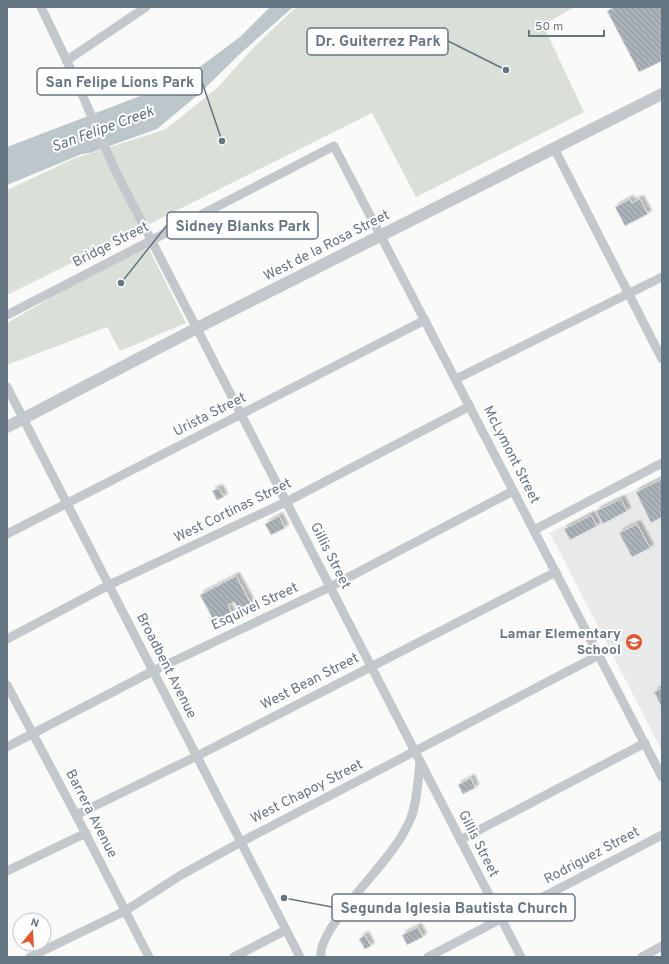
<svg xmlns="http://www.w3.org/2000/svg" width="669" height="964" font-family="Overpass,sans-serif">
	<defs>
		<pattern id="building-back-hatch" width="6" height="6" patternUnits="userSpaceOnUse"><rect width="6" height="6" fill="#aab3b9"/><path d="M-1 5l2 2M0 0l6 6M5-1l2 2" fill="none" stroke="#8e969c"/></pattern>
		<filter id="shadow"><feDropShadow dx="3.5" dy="-3.5" stdDeviation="1" flood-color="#0004"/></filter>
	</defs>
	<rect width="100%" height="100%" fill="#fafaf8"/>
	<polygon fill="#e8e9e9" points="662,476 662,751 550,533"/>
	<g fill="#dadfd7">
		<polygon points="301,7 575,7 543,25 584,112 416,197 372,113 7,295 7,190 73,159 166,129 217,88 255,46 294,9"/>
		<polygon points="146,243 186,323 120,351 107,327 7,365 7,323"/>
	</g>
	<polygon fill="#bbc7cb" points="270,7 295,7 292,8 242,52 200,93 157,129 90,153 82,154 7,185 7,147 182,80 240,37"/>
	<g fill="url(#building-back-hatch)" stroke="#dcdcda" filter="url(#shadow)">
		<polygon points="615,7 662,7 662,61 639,72 607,11"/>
		<polygon points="630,199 632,203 640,199 648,214 625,226 615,207"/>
		<polygon points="662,479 662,517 651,523 636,492"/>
		<polygon points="219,488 224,497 217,500 212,491"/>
		<polygon points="621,499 627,511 603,524 596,511"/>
		<polygon points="591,515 597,526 570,540 564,529"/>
		<polygon points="279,516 285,528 271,535 265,524"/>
		<polygon points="637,524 650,548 632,557 619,533"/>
		<polygon points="236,576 251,604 239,610 234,602 228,605 232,614 215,623 200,595"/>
		<polygon points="662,688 662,708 654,692"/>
		<polygon points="471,778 475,788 463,794 458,785"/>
		<polygon points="418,927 423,937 407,945 402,935"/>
		<polygon points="365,935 371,946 365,949 359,939"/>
	</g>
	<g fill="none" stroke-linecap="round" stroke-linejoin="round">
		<g stroke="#c3c8cc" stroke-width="9">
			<polyline points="41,7 75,78 114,168 521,957"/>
			<polyline points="66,61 146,7"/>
			<polyline points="554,148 662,359"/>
			<polyline points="7,315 334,146 662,777"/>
			<polyline points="456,379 662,277"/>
			<polyline points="7,387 300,957"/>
			<polyline points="534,530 662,463"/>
			<polyline points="7,534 425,320"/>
			<polyline points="7,639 109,585 286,502 470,406"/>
			<polyline points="7,685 76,815 149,957"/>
			<polyline points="7,747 153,671 330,587 513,491"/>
			<polyline points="76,815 197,756 556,572"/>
			<polyline points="460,840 645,743"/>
			<polyline points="7,871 86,833"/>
			<polyline points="30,957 125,911 181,875 241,842 599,655"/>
			<polyline points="234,957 286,930"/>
			<path d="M321,957C317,931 380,870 395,846C401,838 406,829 410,820C417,805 418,779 420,762"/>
			<polyline points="428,957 662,835"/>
			<polyline points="642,957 662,946"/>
		</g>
		<polyline stroke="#c3c8cc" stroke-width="12" points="7,427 197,328 662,94"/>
	</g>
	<defs>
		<g id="school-disc" transform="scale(0.9)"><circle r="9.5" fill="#e4572e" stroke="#fff"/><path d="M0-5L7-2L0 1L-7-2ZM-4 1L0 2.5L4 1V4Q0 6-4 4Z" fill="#fff"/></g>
	</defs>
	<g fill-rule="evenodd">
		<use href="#school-disc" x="634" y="642"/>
	</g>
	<g text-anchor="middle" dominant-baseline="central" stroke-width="4" stroke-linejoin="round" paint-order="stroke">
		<g font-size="14" fill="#657683" stroke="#fff">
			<text transform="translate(111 245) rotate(-27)">Bridge Street</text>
			<text transform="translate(327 246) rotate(-27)">West de la Rosa Street</text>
			<text transform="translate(210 415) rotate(-27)">Urista Street</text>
			<text transform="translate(511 455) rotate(63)">McLymont Street</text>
			<text transform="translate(233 511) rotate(-26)">West Cortinas Street</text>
			<text transform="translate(330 556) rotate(63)">Gillis Street</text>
			<text transform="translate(255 607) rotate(-25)">Esquivel Street</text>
			<text transform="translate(166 666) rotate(63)">Broadbent Avenue</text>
			<text transform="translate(310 682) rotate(-27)">West Bean Street</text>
			<text transform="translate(307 792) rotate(-27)">West Chapoy Street</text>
			<text transform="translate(91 814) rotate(63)">Barrera Avenue</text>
			<text transform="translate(478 844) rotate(63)">Gillis Street</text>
			<text transform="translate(592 856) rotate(-28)">Rodriguez Street</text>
		</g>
		<g font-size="14" font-weight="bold" fill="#657683" stroke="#fff" text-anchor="end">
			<text x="621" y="634">Lamar Elementary<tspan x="621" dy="16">School</tspan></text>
		</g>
		<g font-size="15" font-style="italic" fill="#60757c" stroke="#fff">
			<text transform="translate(103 130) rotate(-20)">San Felipe Creek</text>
		</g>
	</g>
	<path fill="none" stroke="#657683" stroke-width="1.5" d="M506 70L448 41M222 141L202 82M121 283L167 225M284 898L332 907"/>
	<g fill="#657683" stroke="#fff" stroke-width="1.5">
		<circle cx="506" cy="70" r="4"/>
		<circle cx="222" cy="141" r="4"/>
		<circle cx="121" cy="283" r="4"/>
		<circle cx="284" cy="898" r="4"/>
	</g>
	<g fill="#fff" stroke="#657683" stroke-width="1.5">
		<rect x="307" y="28" width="141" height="27" rx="4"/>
		<rect x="37" y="68" width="165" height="27" rx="4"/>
		<rect x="167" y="212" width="151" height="27" rx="4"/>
		<rect x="332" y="894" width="243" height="27" rx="4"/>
	</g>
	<g font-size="15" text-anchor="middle" font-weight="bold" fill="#657683">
		<text x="378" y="46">Dr. Guiterrez Park</text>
		<text x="120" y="87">San Felipe Lions Park</text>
		<text x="243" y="231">Sidney Blanks Park</text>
		<text x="454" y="913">Segunda Iglesia Bautista Church</text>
	</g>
	<rect width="669" height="964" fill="none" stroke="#657683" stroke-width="16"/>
	<g transform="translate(32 932) rotate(18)"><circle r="19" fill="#ffffff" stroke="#c1c8cd"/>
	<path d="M0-3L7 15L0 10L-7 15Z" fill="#e4572e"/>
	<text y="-6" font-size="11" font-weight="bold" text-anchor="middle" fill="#657683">N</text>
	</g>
	<path d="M529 30v6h75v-6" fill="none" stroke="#657683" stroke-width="2"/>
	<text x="535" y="30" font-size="12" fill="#657683" stroke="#ffffff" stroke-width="3" paint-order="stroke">50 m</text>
</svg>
